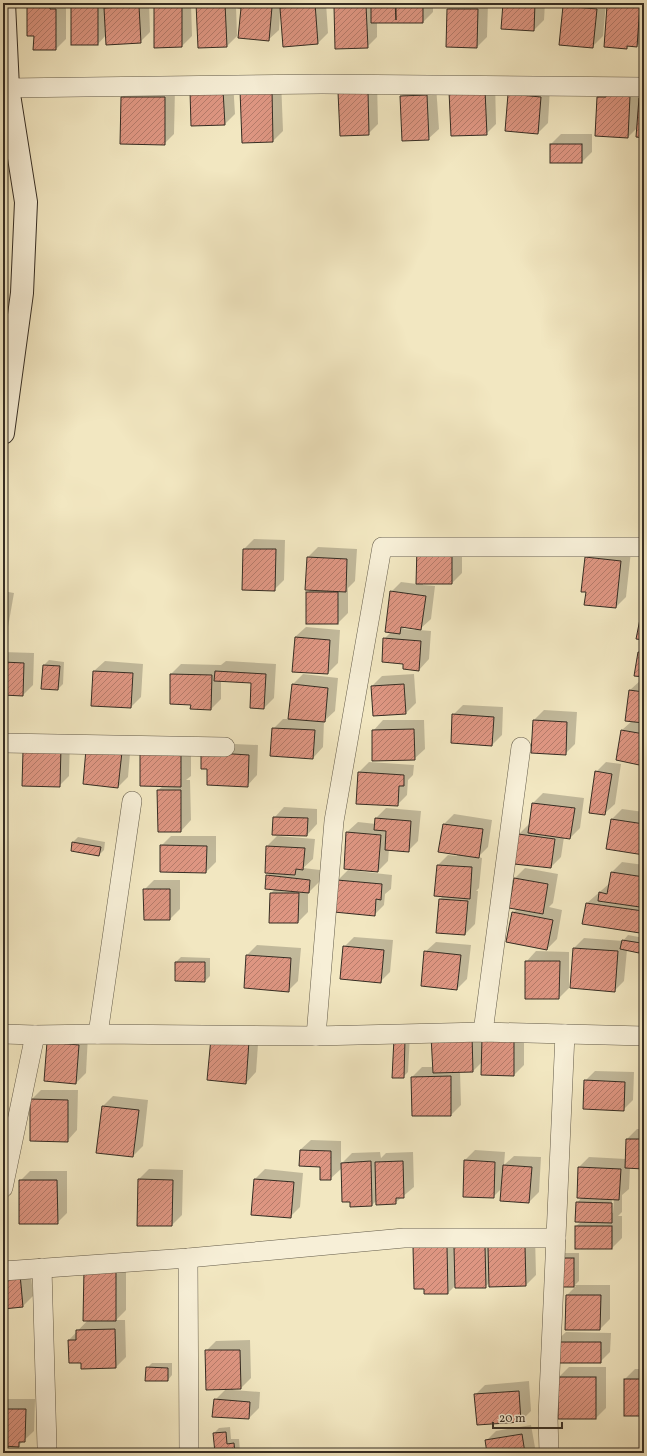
<svg xmlns="http://www.w3.org/2000/svg" width="647" height="1456" font-family="Vollkorn,serif">
	<defs>
		<pattern id="building-hatch" width="6" height="6" patternUnits="userSpaceOnUse"><rect width="6" height="6" fill="#de9682"/><path d="M-1 1l2-2M0 6l6-6M5 7l2-2" fill="none" stroke="#b57b6a"/></pattern>
	</defs>
	<rect width="100%" height="100%" fill="#f2e7c1"/>
	<filter id="stains"><feTurbulence type="fractalNoise" baseFrequency=".005" numOctaves="4"/><feColorMatrix values="0 0 0 0 .2 0 0 0 0 .09 0 0 0 0 .02 0 0 0 .5 -.17"/></filter>
	<radialGradient id="worn" r=".72"><stop offset=".6" stop-color="#630" stop-opacity="0"/><stop offset="1" stop-color="#630" stop-opacity=".3"/></radialGradient>
	<g fill="#0003" fill-rule="evenodd">
		<polygon points="28,3 66,3 66,39 56,49 35,35"/>
		<polygon points="72,3 107,3 108,6 110,3 149,3 150,32 140,42 106,35 98,44"/>
		<polygon points="155,3 191,3 192,36 182,46"/>
		<polygon points="197,3 281,3 281,9 286,3 326,3 328,33 318,43 284,46 281,13 280,13 279,30 268,40 242,7 236,6 237,36 227,46"/>
		<polygon points="339,3 433,3 433,12 423,22 377,22 377,37 367,47 335,7"/>
		<polygon points="455,3 488,3 487,37 477,47 448,47 448,9"/>
		<polygon points="504,3 545,3 544,20 534,30"/>
		<polygon points="567,3 606,3 603,36 593,46 564,6"/>
		<polygon points="611,3 644,3 644,39 637,46 629,46 627,48 608,6"/>
		<polygon points="281,79 283,131 273,141 242,90"/>
		<polygon points="495,80 496,124 486,134 450,91"/>
		<polygon points="233,81 235,114 225,124 191,92"/>
		<polygon points="377,82 378,124 368,134 339,93"/>
		<polygon points="436,85 439,129 428,139 403,140 401,96 411,86"/>
		<polygon points="640,86 639,99 644,94 644,137 638,127 628,137 598,97 608,87"/>
		<polygon points="132,87 175,88 174,134 164,144 122,97"/>
		<polygon points="550,87 548,123 538,133 509,95"/>
		<polygon points="561,134 592,134 592,152 582,162 551,144"/>
		<path d="M462,538V573L452,583H423V585L435,586L431,619L419,630L431,631L429,659L419,670L404,663L384,639L391,632V592L401,582L417,584ZM406,627L418,628V630L403,629Z"/>
		<polygon points="254,539 285,540 284,580 274,590 243,590 244,549"/>
		<polygon points="318,547 357,549 355,581 348,588 348,613 338,623 307,593 311,589 308,557"/>
		<polygon points="596,547 631,551 626,597 616,607 587,591 586,557"/>
		<polygon points="3,591 14,593 5,644 3,646"/>
		<polygon points="306,627 340,630 338,663 328,673 295,637"/>
		<polygon points="644,648 644,676 639,653"/>
		<polygon points="3,652 34,653 33,685 23,695 3,694"/>
		<polygon points="49,660 64,662 63,684 58,689 44,665"/>
		<polygon points="105,661 143,664 141,697 131,707 94,671"/>
		<polygon points="226,661 276,664 274,698 264,708 252,682 221,681 221,699 211,709 192,704 171,674 181,664 221,665"/>
		<polygon points="303,674 338,678 335,711 324,721 323,747 313,758 273,729 283,719 289,719 293,684"/>
		<polygon points="414,674 416,703 406,713 372,686 382,676"/>
		<polygon points="641,680 644,681 644,765 617,759 622,730 632,721 630,690"/>
		<polygon points="463,705 503,707 502,735 492,745 453,715"/>
		<polygon points="544,710 577,712 575,744 565,754 534,720"/>
		<polygon points="383,720 424,720 425,749 414,759 373,731"/>
		<polygon points="70,737 69,776 59,786 24,751"/>
		<polygon points="191,740 191,776 186,780 190,780 191,820 181,831 158,790 163,786 141,750"/>
		<polygon points="131,742 128,777 118,787 84,783"/>
		<polygon points="213,743 258,745 257,775 247,786"/>
		<polygon points="369,762 414,765 413,775 408,780 407,795 397,805 359,772"/>
		<polygon points="606,762 621,764 615,804 604,814 596,772"/>
		<polygon points="543,793 584,798 580,828 570,838 564,837 561,857 551,867 519,834 529,824 530,824 533,803"/>
		<polygon points="284,807 317,809 317,824 307,835 274,818"/>
		<polygon points="386,808 421,811 418,841 408,851 389,849 388,861 378,871 347,832 358,822 376,824 376,818"/>
		<polygon points="622,809 644,812 644,854 608,848 612,819"/>
		<polygon points="454,814 492,820 488,847 478,857 482,858 479,888 476,891 478,891 475,924 465,934 437,932 440,899 443,896 435,895 438,865 448,855 457,856 457,854 439,851 444,824"/>
		<polygon points="171,836 216,836 216,862 206,872 161,846"/>
		<polygon points="277,836 315,839 313,859 303,868 320,870 319,882 308,893 308,912 298,922 271,893 275,889 267,876 271,872 266,872 267,846"/>
		<polygon points="78,837 105,842 104,850 99,855 73,842"/>
		<polygon points="622,862 644,865 644,927 640,932 584,923 587,903 610,883 612,872"/>
		<polygon points="525,868 558,874 553,903 549,907 562,910 557,939 547,949 513,913 517,909 515,878"/>
		<polygon points="348,870 392,875 391,889 385,894 384,905 374,915 338,880"/>
		<polygon points="154,880 180,880 180,909 170,919 145,919 144,890"/>
		<polygon points="628,935 644,938 644,947 639,952 627,950 624,981 614,991 571,987 574,948 584,938 623,941"/>
		<polygon points="354,937 393,940 390,972 380,982 344,947"/>
		<polygon points="436,942 471,945 467,979 457,989 425,952"/>
		<polygon points="257,945 301,948 298,981 288,991 245,987 247,955"/>
		<polygon points="536,951 569,952 569,988 559,998 526,962"/>
		<polygon points="181,957 210,958 210,976 205,981 176,962"/>
		<polygon points="524,1029 524,1065 514,1075 482,1062 473,1071 460,1071 461,1105 451,1115 412,1077 422,1067 434,1067 433,1037"/>
		<polygon points="259,1031 256,1072 246,1083 208,1080"/>
		<polygon points="410,1034 408,1072 403,1077 395,1039"/>
		<polygon points="88,1035 86,1073 76,1083 48,1043"/>
		<polygon points="3,1048 6,1048 6,1061 3,1064"/>
		<polygon points="595,1071 634,1072 633,1100 623,1110 585,1081"/>
		<polygon points="41,1090 78,1090 77,1130 67,1141 31,1100"/>
		<polygon points="113,1096 148,1100 143,1146 133,1156 103,1106"/>
		<path d="M637,1129H644V1168L630,1167L629,1189L622,1195V1212L618,1216H622V1238L612,1248L576,1226L581,1222L577,1203L582,1197L579,1167L589,1157L626,1159L627,1139ZM612,1198H614L613,1213H611Z"/>
		<polygon points="311,1140 341,1141 341,1164 352,1153 380,1152 381,1158 386,1153 413,1152 414,1187 395,1203 377,1200 372,1205 342,1168 330,1179 321,1166 300,1150"/>
		<polygon points="475,1150 505,1152 504,1165 514,1156 541,1157 539,1192 529,1202 502,1188 493,1197 465,1160"/>
		<polygon points="149,1169 183,1170 182,1215 172,1225 139,1179"/>
		<polygon points="265,1169 303,1173 300,1207 290,1217 255,1179"/>
		<polygon points="30,1171 67,1171 67,1213 57,1223 20,1181"/>
		<polygon points="535,1236 536,1275 526,1285 490,1282 485,1287 456,1285 448,1293 425,1288 414,1247"/>
		<polygon points="564,1253 579,1253 579,1281 575,1285 610,1285 610,1319 600,1329 567,1295 576,1286 559,1286"/>
		<polygon points="126,1260 126,1310 116,1320 125,1320 126,1357 116,1367 82,1362 69,1340 88,1320 85,1270"/>
		<polygon points="30,1264 33,1296 23,1306 3,1308 3,1267"/>
		<polygon points="566,1332 611,1333 610,1352 600,1362 555,1342"/>
		<polygon points="250,1340 251,1378 241,1388 233,1389 233,1390 260,1392 259,1408 249,1418 215,1400 226,1389 206,1351 216,1341"/>
		<polygon points="152,1363 172,1363 172,1375 168,1380 147,1368"/>
		<polygon points="569,1367 606,1367 606,1408 596,1418 559,1377"/>
		<polygon points="635,1369 644,1369 644,1415 625,1415 625,1379"/>
		<polygon points="529,1381 531,1411 521,1421 475,1395 485,1385"/>
		<polygon points="3,1399 35,1399 34,1431 18,1446 3,1445"/>
		<polygon points="531,1425 536,1453 488,1453 486,1441 496,1431"/>
		<polygon points="230,1427 231,1439 239,1439 240,1451 238,1453 216,1453 214,1433 219,1428"/>
	</g>
	<g fill="url(#building-hatch)" stroke="#352d23">
		<polygon points="27,3 56,3 56,6 50,6 50,9 56,9 56,50 33,50 34,36 27,36"/>
		<rect x="71" y="3" width="27" height="42"/>
		<polygon points="154,3 182,3 182,47 154,48"/>
		<polygon points="196,3 225,3 227,47 198,48"/>
		<polygon points="230,3 267,3 267,6 272,7 269,41 238,38 241,8 229,7"/>
		<polygon points="302,3 315,3 318,44 283,47 280,8 302,6"/>
		<polygon points="371,3 395,3 396,20 396,3 423,3 423,23 371,23"/>
		<polygon points="503,3 535,3 534,31 501,29"/>
		<polygon points="617,3 640,5 637,47 627,46 627,49 604,47 607,6 616,7"/>
		<polygon points="366,5 368,48 335,49 334,6"/>
		<polygon points="139,6 141,43 106,45 104,8"/>
		<polygon points="563,6 597,9 593,48 559,45"/>
		<polygon points="447,9 478,9 477,48 446,47"/>
		<polygon points="272,89 273,142 242,143 240,90"/>
		<polygon points="223,90 225,125 191,126 190,91"/>
		<polygon points="485,90 487,135 451,136 449,91"/>
		<polygon points="368,91 369,135 340,136 338,92"/>
		<polygon points="508,94 541,97 538,134 505,131"/>
		<polygon points="427,95 429,140 402,141 400,96"/>
		<polygon points="606,95 630,96 628,138 595,136 597,97 606,97"/>
		<polygon points="121,97 165,97 165,145 120,144"/>
		<polygon points="639,98 644,99 644,138 636,137"/>
		<rect x="550" y="144" width="32" height="19"/>
		<polygon points="417,547 452,548 452,584 416,584"/>
		<polygon points="243,549 276,549 275,591 242,590"/>
		<polygon points="307,557 347,559 346,592 305,590"/>
		<polygon points="585,557 621,561 616,608 584,605 586,592 581,592"/>
		<polygon points="390,591 426,596 421,630 401,627 400,634 385,632"/>
		<rect x="306" y="592" width="32" height="32"/>
		<polygon points="642,609 644,610 644,640 636,639"/>
		<polygon points="295,637 330,640 328,674 292,672"/>
		<polygon points="383,638 421,641 419,671 403,669 403,664 382,662"/>
		<polygon points="638,652 644,653 644,677 634,676"/>
		<polygon points="3,662 24,663 23,696 3,695"/>
		<polygon points="43,665 60,666 58,690 41,689"/>
		<polygon points="93,671 133,673 131,708 91,706"/>
		<polygon points="215,671 266,674 264,709 250,708 251,683 214,681"/>
		<polygon points="170,674 212,675 211,710 190,709 191,705 170,704"/>
		<polygon points="292,684 328,688 325,722 288,719"/>
		<polygon points="404,684 406,714 373,716 371,686"/>
		<polygon points="629,690 644,692 644,723 625,721"/>
		<polygon points="452,714 494,717 492,746 451,743"/>
		<polygon points="533,720 567,722 566,755 531,753"/>
		<polygon points="272,728 315,730 313,759 270,756"/>
		<polygon points="414,729 415,760 372,761 372,730"/>
		<polygon points="621,730 644,734 644,766 616,760"/>
		<polygon points="61,747 60,787 22,786 23,751"/>
		<polygon points="86,749 122,752 118,788 83,784"/>
		<polygon points="140,750 181,750 181,787 140,786"/>
		<polygon points="201,752 249,755 248,787 207,785 207,769 201,769"/>
		<polygon points="595,771 612,774 605,815 589,813"/>
		<polygon points="358,772 404,775 404,786 399,786 398,806 356,804"/>
		<polygon points="157,790 181,790 181,832 158,832"/>
		<polygon points="532,803 575,808 570,839 528,833"/>
		<polygon points="273,817 308,818 307,836 272,835"/>
		<polygon points="375,818 411,821 409,852 385,850 386,831 374,830"/>
		<polygon points="611,819 644,824 644,855 606,849"/>
		<polygon points="443,824 483,829 479,858 438,852"/>
		<polygon points="346,832 381,835 378,872 344,869"/>
		<polygon points="518,834 555,839 551,868 514,864"/>
		<polygon points="72,842 101,847 99,856 71,851"/>
		<polygon points="160,845 207,846 206,873 160,872"/>
		<polygon points="266,846 305,848 303,870 296,869 295,875 265,873"/>
		<polygon points="437,865 472,867 470,899 434,896"/>
		<polygon points="611,872 644,877 640,907 598,901 599,892 607,894"/>
		<polygon points="266,875 310,880 309,893 265,889"/>
		<polygon points="514,878 548,884 543,914 509,908"/>
		<polygon points="337,880 382,884 381,900 376,899 375,916 334,912"/>
		<polygon points="143,889 170,889 170,920 144,920"/>
		<polygon points="270,893 299,893 298,923 269,923"/>
		<polygon points="439,899 468,901 465,935 436,933"/>
		<polygon points="586,903 643,911 640,933 582,924"/>
		<polygon points="512,912 553,920 547,950 506,942"/>
		<polygon points="622,940 641,943 639,953 620,949"/>
		<polygon points="343,946 384,950 381,983 340,979"/>
		<polygon points="573,948 618,951 615,992 570,988"/>
		<polygon points="424,951 461,955 457,990 421,986"/>
		<polygon points="246,955 291,958 289,992 244,988"/>
		<polygon points="525,961 560,961 559,999 525,999"/>
		<polygon points="175,962 205,962 205,982 175,981"/>
		<polygon points="472,1035 473,1072 433,1073 431,1036"/>
		<polygon points="211,1038 249,1041 246,1084 207,1080"/>
		<polygon points="394,1038 405,1039 404,1078 392,1078"/>
		<polygon points="482,1038 514,1039 514,1076 481,1075"/>
		<polygon points="47,1042 79,1045 76,1084 44,1081"/>
		<polygon points="451,1076 451,1116 412,1116 411,1077"/>
		<polygon points="584,1080 625,1082 624,1111 583,1109"/>
		<polygon points="30,1099 68,1100 68,1142 30,1141"/>
		<polygon points="102,1106 139,1110 133,1157 96,1153"/>
		<polygon points="626,1139 644,1139 644,1169 625,1168"/>
		<polygon points="300,1150 331,1151 331,1180 320,1180 320,1167 299,1166"/>
		<polygon points="464,1160 495,1162 494,1198 463,1197"/>
		<polygon points="371,1161 372,1206 350,1207 350,1202 342,1202 341,1163"/>
		<polygon points="403,1161 404,1198 396,1198 396,1204 376,1205 375,1162"/>
		<polygon points="503,1165 532,1167 529,1203 500,1201"/>
		<polygon points="578,1167 621,1169 619,1200 577,1198"/>
		<polygon points="138,1179 173,1180 172,1226 137,1226"/>
		<polygon points="254,1179 294,1182 291,1218 251,1215"/>
		<polygon points="19,1180 57,1180 58,1224 19,1224"/>
		<polygon points="576,1202 612,1203 612,1223 575,1222"/>
		<rect x="575" y="1226" width="37" height="23"/>
		<polygon points="447,1246 448,1294 424,1294 424,1289 414,1289 413,1247"/>
		<polygon points="485,1246 486,1288 455,1288 454,1247"/>
		<polygon points="525,1246 526,1286 489,1287 488,1247"/>
		<rect x="558" y="1258" width="16" height="29"/>
		<polygon points="84,1269 116,1270 116,1321 83,1321"/>
		<polygon points="20,1274 23,1307 3,1309 3,1276"/>
		<polygon points="566,1295 601,1295 600,1330 565,1330"/>
		<polygon points="115,1329 116,1368 81,1369 81,1363 69,1363 68,1340 76,1340 76,1330"/>
		<polygon points="555,1342 601,1342 601,1363 554,1363"/>
		<polygon points="205,1350 240,1350 241,1389 206,1390"/>
		<polygon points="146,1367 168,1368 168,1381 145,1381"/>
		<rect x="558" y="1377" width="38" height="42"/>
		<rect x="624" y="1379" width="20" height="37"/>
		<polygon points="519,1391 521,1422 477,1425 474,1394"/>
		<polygon points="214,1399 250,1402 249,1419 212,1417"/>
		<polygon points="3,1409 26,1409 25,1442 19,1442 19,1447 3,1446"/>
		<polygon points="226,1432 227,1444 234,1443 235,1453 215,1453 213,1433"/>
		<polygon points="522,1434 525,1453 487,1453 485,1440"/>
	</g>
	<g fill="none" stroke-linecap="round" stroke-linejoin="round">
		<g stroke="#645c4a" stroke-width="20">
			<g id="street">
				<polyline points="8,88 322,84 644,87"/>
				<polyline points="3,743 225,747"/>
				<polyline points="483,1032 521,747"/>
				<polyline points="3,1034 35,1035 98,1034 316,1036 483,1032 644,1036"/>
				<polyline points="98,1034 132,801"/>
				<polyline points="316,1036 334,821 382,547 644,547"/>
				<polyline points="3,1188 35,1035"/>
				<polyline points="188,1258 189,1453"/>
				<polyline points="42,1268 47,1447"/>
				<polyline points="3,1271 188,1258 404,1238 556,1238"/>
				<polyline points="549,1453 548,1417 565,1034"/>
			</g>
		</g>
		<g stroke="#352d23" stroke-width="24">
			<polyline id="secondary" points="3,433 22,293 26,202 8,88 4,3"/>
		</g>
		<use href="#street" stroke="#f7efd7" stroke-width="19"/>
		<use href="#secondary" stroke="#f7efd7" stroke-width="22"/>
	</g>
	<rect width="647" height="1456" fill="none" stroke="#f2e7c1" stroke-width="16"/>
	<rect x="4" y="4" width="639" height="1448" fill="none" stroke="#352d23" stroke-width="2"/>
	<rect x="8" y="8" width="631" height="1440" fill="none" stroke="#352d23"/>
	<path d="M493 1422v6h69v-6" fill="none" stroke="#352d23" stroke-width="2"/>
	<text x="499" y="1422" font-size="12" fill="#352d23" stroke="#f7efd7" stroke-width="3" paint-order="stroke">20 m</text>
	<rect width="100%" height="100%" filter="url(#stains)"/>
	<rect width="100%" height="100%" fill="url(#worn)"/>
</svg>
